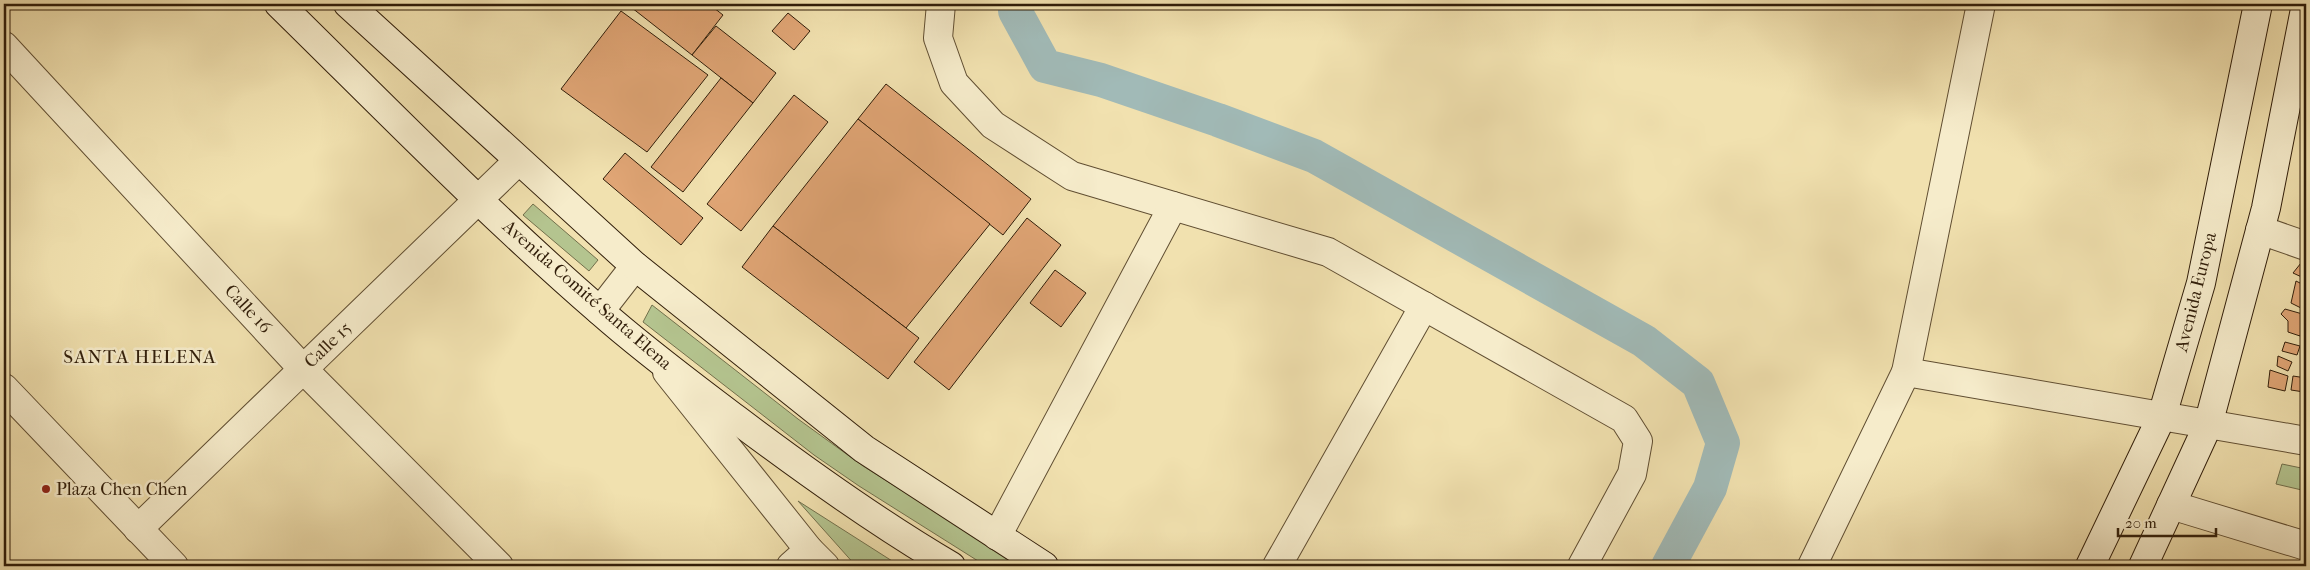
<svg xmlns="http://www.w3.org/2000/svg" width="2310" height="570" font-family="'IM FELL French Canon',serif">
	<rect width="100%" height="100%" fill="#f1e1af"/>
	<filter id="stains"><feTurbulence type="fractalNoise" baseFrequency=".004" numOctaves="4"/><feColorMatrix values="0 0 0 0 .2 0 0 0 0 .09 0 0 0 0 .02 0 0 0 .5 -.17"/></filter>
	<radialGradient id="worn" r=".72"><stop offset=".6" stop-color="#630" stop-opacity="0"/><stop offset="1" stop-color="#630" stop-opacity=".3"/></radialGradient>
	<g fill="#b4c48f" stroke="#72704c">
		<polygon points="533,204 598,260 589,271 523,215"/>
		<polygon points="652,305 798,419 863,466 1022,566 986,566 859,486 814,455 643,322"/>
		<polygon points="2282,464 2306,469 2306,491 2276,484"/>
		<polygon points="798,501 900,566 856,566"/>
	</g>
	<g fill="none" stroke-linecap="round" stroke-linejoin="round">
		<polyline stroke="#a1bab7" stroke-width="34" points="1016,4 1015,11 1045,66 1101,80 1218,120 1314,156 1644,341 1698,383 1723,443 1710,488 1668,566"/>
	</g>
	<g fill="#e0a575" stroke="#301d09">
		<polygon points="627,4 709,4 723,15 692,55"/>
		<polygon points="621,11 708,75 647,152 561,89"/>
		<polygon points="788,13 810,31 794,50 772,31"/>
		<polygon points="716,26 776,73 753,103 692,55"/>
		<polygon points="721,78 753,103 683,192 651,167"/>
		<polygon points="886,84 1031,199 1003,235 858,119"/>
		<polygon points="794,95 828,122 741,231 707,204"/>
		<polygon points="858,119 990,224 906,328 773,226"/>
		<polygon points="625,153 703,218 681,245 603,179"/>
		<polygon points="1027,218 1061,245 949,390 914,362"/>
		<polygon points="773,226 919,338 888,379 742,267"/>
		<polygon points="2301,263 2306,264 2306,279 2293,273"/>
		<polygon points="1055,270 1086,293 1061,327 1030,303"/>
		<polygon points="2296,281 2306,286 2305,310 2291,303"/>
		<polygon points="2285,309 2306,315 2300,336 2288,332 2288,321 2281,314"/>
		<polygon points="2285,342 2300,346 2297,355 2282,351"/>
		<polygon points="2278,356 2292,362 2288,371 2277,366"/>
		<polygon points="2270,370 2288,376 2285,391 2268,387"/>
		<polygon points="2293,376 2306,378 2304,392 2291,390"/>
	</g>
	<g fill="none" stroke-linecap="round" stroke-linejoin="round">
		<g stroke="#604e32" stroke-width="30">
			<g id="street">
				<polyline points="941,4 938,38 954,83 993,125 1072,176 1328,252 1624,419 1638,441 1632,474 1582,566"/>
				<polyline points="4,46 303,369 499,566"/>
				<polyline points="2260,230 2306,246"/>
				<polyline points="600,311 635,266"/>
				<polyline points="667,372 809,550 825,566"/>
				<polyline points="1906,372 2306,441"/>
				<polyline points="4,388 174,566"/>
				<polyline points="2171,505 2306,546"/>
				<polyline points="138,529 518,161"/>
				<polyline points="997,536 1173,206"/>
				<polyline points="791,566 809,550"/>
				<polyline points="1277,566 1424,306"/>
				<polyline points="1812,566 1906,372 1981,4"/>
			</g>
		</g>
		<g stroke="#301d09" stroke-width="30">
			<g id="secondary">
				<path d="M279,4C385,108 489,215 601,312C644,350 690,384 736,419C805,471 876,522 951,566"/>
				<polyline points="348,4 635,266 864,449 1044,566"/>
				<polyline points="2090,566 2162,416 2201,283 2258,4"/>
				<polyline points="2143,566 2208,425 2266,208 2306,4"/>
			</g>
		</g>
		<use href="#street" stroke="#f6eccb" stroke-width="28"/>
		<use href="#secondary" stroke="#f6eccb" stroke-width="28"/>
	</g>
	<circle fill="#8f2418" stroke="#f6eccb" stroke-width="2" cx="46" cy="489" r="5"/>
	<g text-anchor="middle" dominant-baseline="central" stroke-width="5" stroke-linejoin="round" paint-order="stroke">
		<g font-size="18" fill="#301d09" stroke="#f6eccb">
			<text transform="translate(2196 292) rotate(-76)">Avenida Europa</text>
			<text transform="translate(587 295) rotate(41)">Avenida Comité Santa Elena</text>
			<text transform="translate(248 309) rotate(47)">Calle 16</text>
			<text transform="translate(328 345) rotate(-44)">Calle 15</text>
		</g>
		<g font-size="18" fill="#301d09" stroke="#f6eccb" text-anchor="start">
			<text x="56" y="489">Plaza Chen Chen</text>
		</g>
		<g font-size="19" letter-spacing="1" fill="#301d09" stroke="#f6eccb">
			<text x="140" y="357">SANTA HELENA</text>
		</g>
	</g>
	<rect width="2310" height="570" fill="none" stroke="#f1e1af" stroke-width="20"/>
	<rect x="5" y="5" width="2300" height="560" fill="none" stroke="#301d09" stroke-width="2.5"/>
	<rect x="10" y="10" width="2290" height="550" fill="none" stroke="#301d09"/>
	<path d="M2118 528v8h98v-8" fill="none" stroke="#301d09" stroke-width="2.5"/>
	<text x="2125" y="528" font-size="15" fill="#301d09" stroke="#f6eccb" stroke-width="4" paint-order="stroke">20 m</text>
	<rect width="100%" height="100%" filter="url(#stains)"/>
	<rect width="100%" height="100%" fill="url(#worn)"/>
</svg>
